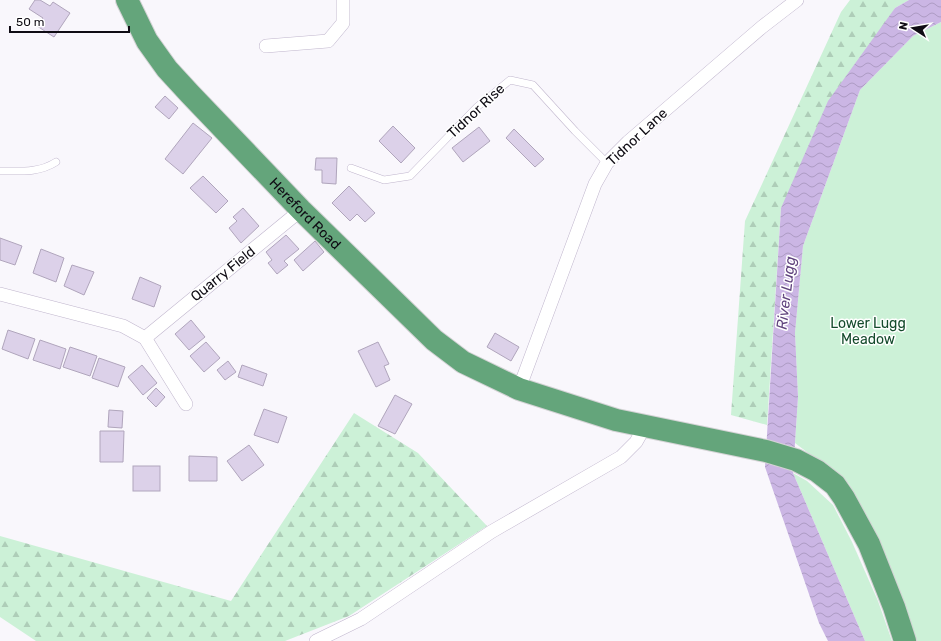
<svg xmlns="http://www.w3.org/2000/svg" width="941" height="641" font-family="Rubik,sans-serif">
	<defs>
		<pattern id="forest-firs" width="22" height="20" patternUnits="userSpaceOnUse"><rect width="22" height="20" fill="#ccf1d7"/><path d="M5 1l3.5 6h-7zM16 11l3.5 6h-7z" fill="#aecdb8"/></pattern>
		<pattern id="water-waves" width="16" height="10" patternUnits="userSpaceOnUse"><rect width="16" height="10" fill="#cbb6e4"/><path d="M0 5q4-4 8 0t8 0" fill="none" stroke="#ad9bc3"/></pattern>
	</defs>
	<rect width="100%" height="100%" fill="#f9f7fc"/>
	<g fill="url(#forest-firs)">
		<polygon points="850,0 909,0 895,8 781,208 767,425 731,415 745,221 841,12"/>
		<polygon points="354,413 418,453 487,526 349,616 285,641 36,641 0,617 0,536 231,601"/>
	</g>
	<g fill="#ccf1d7">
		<polygon points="941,22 941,641 914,641 895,578 849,484 795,443 798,397 795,333 803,246 860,90 913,36"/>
		<polygon points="793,473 807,481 833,505 852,542 878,601 892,641 865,641"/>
	</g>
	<polygon fill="url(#water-waves)" points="909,0 941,0 941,22 913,36 860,90 803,246 795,333 798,397 793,473 865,641 828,641 819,623 765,467 781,208 828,101 895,8"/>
	<g fill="#dcd1e9" stroke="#b0a5bc">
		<polygon points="35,0 40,0 50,6 53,2 70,13 54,37 37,26 43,18 29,9"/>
		<polygon points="165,96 178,108 169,119 155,107"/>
		<polygon points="193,123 212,138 183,174 165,159"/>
		<polygon points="393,126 415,148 401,163 379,141"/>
		<polygon points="479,127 490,141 463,162 452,148"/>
		<polygon points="514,129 544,159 535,167 506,138"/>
		<polygon points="316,158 337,158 336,184 322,183 322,170 315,170"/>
		<polygon points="203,176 228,201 216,213 190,188"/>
		<polygon points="349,186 375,213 365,222 357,214 350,221 332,203"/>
		<polygon points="243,208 259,226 241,243 229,228 237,221 233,217"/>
		<polygon points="286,235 299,249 284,261 288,265 277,274 268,263 272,260 266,252"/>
		<polygon points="0,238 22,246 15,265 0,260"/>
		<polygon points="315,241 324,252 303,271 294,260"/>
		<polygon points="41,249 64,258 56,282 33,273"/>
		<polygon points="72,265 94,272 84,295 64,286"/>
		<polygon points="140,277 161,286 154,307 132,299"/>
		<polygon points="191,320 205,337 189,350 175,334"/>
		<polygon points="8,330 35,339 28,359 2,349"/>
		<polygon points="495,333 519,347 511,361 487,347"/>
		<polygon points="40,340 66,349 60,369 33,360"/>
		<polygon points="206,342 220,358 204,372 190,356"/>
		<polygon points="378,342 389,364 384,366 390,380 376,387 358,351"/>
		<polygon points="70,347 97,356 90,376 63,367"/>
		<polygon points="99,358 125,367 118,387 92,378"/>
		<polygon points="228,361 236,372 225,380 217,370"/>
		<polygon points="142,365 157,383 143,395 128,377"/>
		<polygon points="242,365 267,374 263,386 238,377"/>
		<polygon points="156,388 165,397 156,407 147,398"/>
		<polygon points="395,395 412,404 395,434 378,426"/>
		<polygon points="264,409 287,417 278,443 254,435"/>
		<polygon points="109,410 123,411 122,428 108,427"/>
		<polygon points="100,431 124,431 123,462 100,462"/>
		<polygon points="249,445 264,465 242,481 227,461"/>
		<polygon points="189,456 217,457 217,481 189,481"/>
		<rect x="133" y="466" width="27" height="25"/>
	</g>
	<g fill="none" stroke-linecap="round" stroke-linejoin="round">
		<g stroke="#c0b6cd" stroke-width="8">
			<g id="lane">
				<polyline points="351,168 384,180 410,176 477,107 510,80 533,85 575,131 607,163"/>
				<path d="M0,171C20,171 39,173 56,162"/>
			</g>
		</g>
		<g stroke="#c0b6cd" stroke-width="14">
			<g id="street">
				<polyline points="266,46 328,41 343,23 343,0"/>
				<polyline points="0,294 123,326 145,338 301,210"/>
				<polyline points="145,338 186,404"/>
				<polyline points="519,389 595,184 607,163 628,142 762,27 797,0"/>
				<polyline points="316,641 361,619 491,532 621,457 636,442 645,426"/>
			</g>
		</g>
		<g stroke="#d4d3d5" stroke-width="24">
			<g id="highway">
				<path id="s1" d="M127,0L147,41L167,69L190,94L301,210L434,340L463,362L519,389L616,420L766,451L796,460L817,471L835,485L844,498L869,544L894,607L905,641"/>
			</g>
		</g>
		<use href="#lane" stroke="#fff" stroke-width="7"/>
		<use href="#street" stroke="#fff" stroke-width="13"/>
		<use href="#highway" stroke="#64a57b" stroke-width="22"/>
	</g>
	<g text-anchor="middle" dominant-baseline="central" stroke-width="3" stroke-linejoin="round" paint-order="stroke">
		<g font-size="14" fill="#0f0c14" stroke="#fff">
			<text transform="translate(476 111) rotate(-43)">Tidnor Rise</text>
			<text transform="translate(637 137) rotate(-43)">Tidnor Lane</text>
			<text stroke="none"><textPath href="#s1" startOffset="280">Hereford Road</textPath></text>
			<text transform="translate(223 274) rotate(-39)">Quarry Field</text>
		</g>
		<g font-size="14" fill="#144b2c" stroke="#fff">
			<text x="868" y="323">Lower Lugg<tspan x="868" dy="16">Meadow</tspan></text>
		</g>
		<g font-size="15" font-style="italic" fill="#61447e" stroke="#fff">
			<text transform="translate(786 293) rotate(-83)">River Lugg</text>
		</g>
	</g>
	<g transform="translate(913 28) rotate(282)" stroke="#ffffff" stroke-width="3" paint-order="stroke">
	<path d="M0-3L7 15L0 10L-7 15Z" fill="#0f0c14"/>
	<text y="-6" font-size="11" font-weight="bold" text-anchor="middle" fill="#0f0c14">N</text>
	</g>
	<path d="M10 26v6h119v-6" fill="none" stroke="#0f0c14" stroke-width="2"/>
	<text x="16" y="26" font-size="12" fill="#0f0c14" stroke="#ffffff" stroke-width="3" paint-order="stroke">50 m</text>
</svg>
